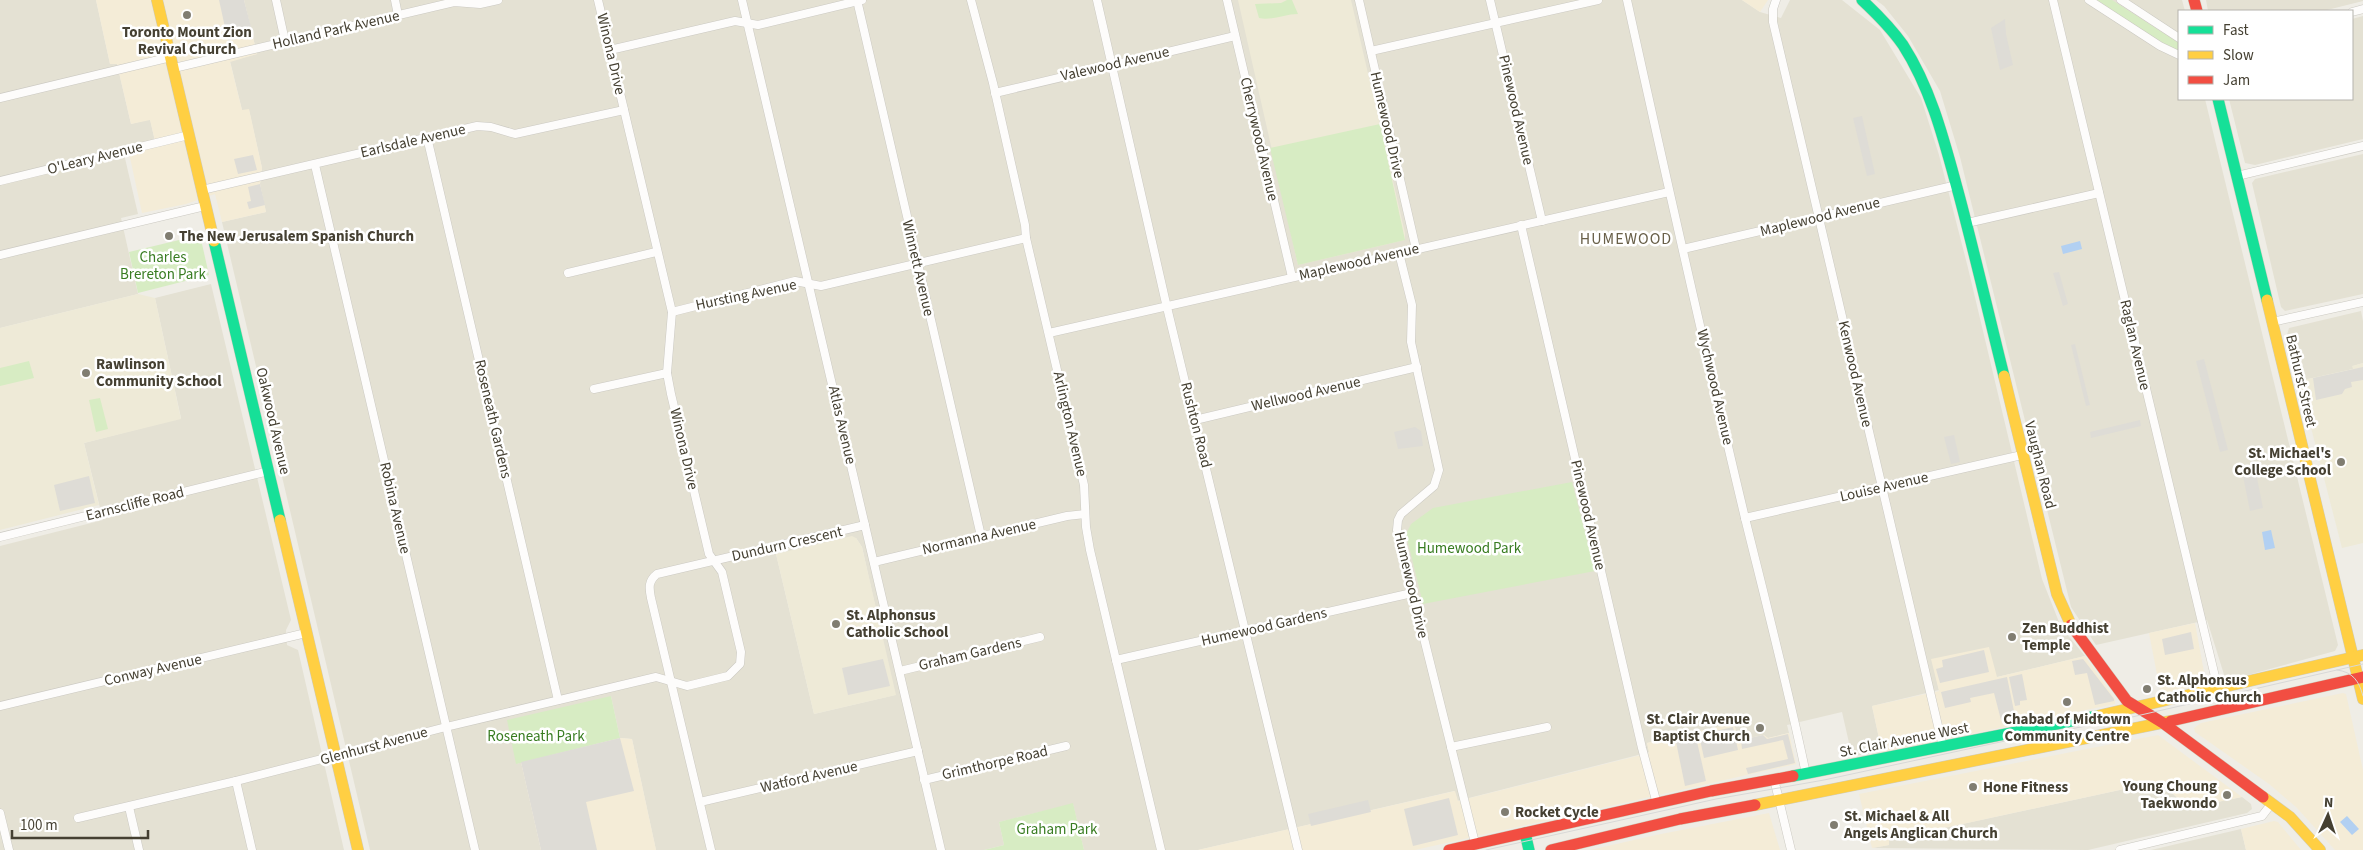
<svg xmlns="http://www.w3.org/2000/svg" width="2363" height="850" font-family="'Source Sans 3',sans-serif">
	<rect width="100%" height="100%" fill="#efede6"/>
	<g fill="#e4e1d3" fill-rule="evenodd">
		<polygon points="0,0 96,0 110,64 117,64 131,124 150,119 156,146 124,154 138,214 121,218 138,294 0,328"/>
		<path d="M244,0H1742L1760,12L1781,18L1790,0H1842L1880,30L1921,98L1939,155L1968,268L2042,579L2061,627L2085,656L1997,677L1932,659L1939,690L1872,706L1882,752L1877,753L1852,756L1842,712L1787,725L1789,733L1768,738L1763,735L1738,741L1734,723L1647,743L1650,752L1457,801L1454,791L1198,850H1084L1073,804L999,822L1004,845L984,850H656L632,739L620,738L611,696L517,764L521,762L541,850H370L222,222L266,212L260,184L262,168L249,110H242L230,61L257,54ZM856,538L862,547L895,695L814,714L776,554Z"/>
		<polygon points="1876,0 2182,0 2185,11 2179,11 2179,99 2205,99 2338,645 2335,651 2226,681 2207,620 2096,645 2071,607 1960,157 1940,91 1908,36 1884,6"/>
		<polygon points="2206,0 2363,0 2363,1 2323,11 2208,11"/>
		<polygon points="2363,16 2363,139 2255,165 2245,163 2229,99 2352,99 2352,19"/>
		<polygon points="2363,154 2363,294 2285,311 2281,307 2252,183 2255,179"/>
		<polygon points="211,284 291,620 286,630 287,645 298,650 344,850 0,850 0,546 103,520 84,443 181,418 155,298"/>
		<polygon points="2361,311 2363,321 2363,363 2353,366 2353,369 2299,381 2287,335 2289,328"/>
		<polygon points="2152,783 2169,790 2188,808 2242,797 2251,804 2252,809 2247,813 2088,850 1872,848 1889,845 1888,840"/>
		<polygon points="2241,829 2246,850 2151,850"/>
	</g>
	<g fill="#f4ecd7">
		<polygon points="96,0 244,0 257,54 230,62 242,110 249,109 262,168 260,184 266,212 222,222 215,194 186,204 142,213 129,153 156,145 150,120 131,124 117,64 110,64"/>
		<polygon points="1742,0 1768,0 1760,12"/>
		<polygon points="2195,623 2206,683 2161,695 2149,633"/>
		<polygon points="1989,647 1997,677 2085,656 2115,699 2115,704 1882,752 1872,706 1939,691 1931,659"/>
		<polygon points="2343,693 2346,694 2363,770 2363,850 2335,850 2296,807 2269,784 2195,732 2194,728 2201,723"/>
		<polygon points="1734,723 1738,740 1764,735 1768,738 1789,733 1796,764 1415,850 1198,850 1455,791 1458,801 1649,753 1647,743"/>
		<polygon points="2158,735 2242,797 2188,808 2169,790 2152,783 1889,840 1889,845 1872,848 1859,794"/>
		<polygon points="620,738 632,739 656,850 541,850 521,762"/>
		<polygon points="1769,813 1780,850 1590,850 1656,835"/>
		<polygon points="2274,821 2278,822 2301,850 2246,850 2241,829"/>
	</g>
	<g fill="#eeead7">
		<polygon points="1238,0 1351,0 1405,233 1405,240 1298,265"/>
		<polygon points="138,294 155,298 181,419 84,443 99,505 0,530 0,328"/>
		<polygon points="2363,363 2363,543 2342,548 2299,381 2353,369 2352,366"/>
		<polygon points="852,536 856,538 862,547 896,695 814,714 776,554"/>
	</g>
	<g fill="#d7ecc3">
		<path d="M1287,0H1292L1298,14C1284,14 1272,21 1259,18L1255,4L1281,3Z"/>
		<polygon points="2097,0 2112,0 2179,43 2179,52 2159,42"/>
		<polygon points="1380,124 1405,240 1298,265 1270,148"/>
		<polygon points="200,235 209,275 138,293 129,252"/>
		<polygon points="29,361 34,378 0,386 0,368"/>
		<polygon points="100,398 108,429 96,432 89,400"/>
		<polygon points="1572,482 1595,571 1423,604 1406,534 1411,524 1433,508"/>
		<polygon points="611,696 620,738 516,764 507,720"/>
		<polygon points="1073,803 1084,850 984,850 1004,845 999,822"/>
	</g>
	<g fill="#dedcd6">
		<polygon points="219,0 244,0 253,35 228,41"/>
		<polygon points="2005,19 2006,34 2013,65 2000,70 1991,28"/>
		<polygon points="1862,116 1875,174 1867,176 1853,118"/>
		<polygon points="253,155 257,170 238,174 234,159"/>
		<polygon points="260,184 265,205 249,209 247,202 251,201 248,187"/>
		<polygon points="2059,272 2068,304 2063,306 2053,273"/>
		<polygon points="2075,344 2090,405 2086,406 2071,345"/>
		<polygon points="2204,359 2228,450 2220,452 2196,361"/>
		<polygon points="2363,367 2363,380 2351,382 2352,387 2345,389 2342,394 2316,400 2313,378"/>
		<polygon points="2140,420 2141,426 2091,438 2090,432"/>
		<polygon points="1415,427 1421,431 1423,446 1398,449 1394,432"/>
		<polygon points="1954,435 1960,462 1951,464 1944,437"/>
		<polygon points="2256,473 2263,508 2250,511 2243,476"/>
		<polygon points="89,476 95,503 60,511 54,485"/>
		<polygon points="2191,632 2194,649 2165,655 2162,639"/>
		<polygon points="1984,650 1989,672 1940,683 1936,669 1943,667 1942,660"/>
		<polygon points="883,659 890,686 848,695 842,668"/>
		<polygon points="2083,659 2114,699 2114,701 2095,705 2087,673 2075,675 2072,661"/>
		<polygon points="2022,674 2027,700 2020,701 2020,705 2015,706 2009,677"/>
		<polygon points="2007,677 2015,716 2001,720 1994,693 1970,698 1971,702 1945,708 1941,692"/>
		<polygon points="1733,727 1738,750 1704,758 1699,735"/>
		<polygon points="1695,733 1706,781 1685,786 1675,737"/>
		<polygon points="1788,734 1795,763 1748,774 1746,768 1788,759 1783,740 1742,749 1741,740 1763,735 1767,739"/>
		<polygon points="620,738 634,791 586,802 597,850 541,850 521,762"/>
		<polygon points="1449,798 1458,835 1413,846 1404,809"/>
		<polygon points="1368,800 1371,812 1311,826 1308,814"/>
	</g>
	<g fill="#b2d0f2">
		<polygon points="2080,241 2082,249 2063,254 2061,246"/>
		<polygon points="2271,530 2275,548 2265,550 2262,532"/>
		<polygon points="2347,816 2359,829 2352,835 2340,822"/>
	</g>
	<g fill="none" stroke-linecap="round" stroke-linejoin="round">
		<g stroke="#cbc9c2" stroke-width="9">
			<g id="street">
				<polyline points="276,0 285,41"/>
				<polyline points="395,0 398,15"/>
				<polyline points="742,0 941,850"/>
				<polyline points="857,0 981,536"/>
				<polyline points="971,0 993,83 1025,225 1026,238 1084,485 1086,527 1090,550 1161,850"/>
				<polyline points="1097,0 1165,299 1298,850"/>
				<polyline points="1227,0 1292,277"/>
				<polyline points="1359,0 1416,249"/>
				<polyline points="1490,0 1542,221"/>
				<path d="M1627,0C1665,173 1704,346 1745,518C1766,603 1788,688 1806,774"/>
				<polyline points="1776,0 1773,9 1773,22 1943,747"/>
				<polyline points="2053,0 2218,689"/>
				<polyline points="2089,0 2160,46 2179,55"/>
				<polyline points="2121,0 2179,38"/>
				<polyline points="2352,12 2363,9"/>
				<polyline points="610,50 735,21 758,25 862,0"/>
				<polyline points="1371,51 1598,0"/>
				<polyline points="174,68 454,2 480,4 498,0"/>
				<polyline points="995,93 1235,36"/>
				<polyline points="0,98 171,57"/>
				<polyline points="427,137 558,700"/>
				<polyline points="315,165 475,850"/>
				<polyline points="2237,176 2363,146"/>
				<polyline points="0,181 189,135"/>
				<polyline points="202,190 477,126 491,127 515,134 624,110"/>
				<polyline points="1967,223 2099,193"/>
				<polyline points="1521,225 1642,748 1657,804"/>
				<polyline points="1683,249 1957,185"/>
				<polyline points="1399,253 1412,305 1411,342 1439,470 1434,486 1401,514 1398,520 1397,530 1475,843"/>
				<polyline points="0,255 205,206"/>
				<polyline points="568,273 656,252"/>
				<polyline points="672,312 795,281 821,286 1026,238"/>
				<polyline points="2272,322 2363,302"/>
				<polyline points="1049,333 1669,192"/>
				<polyline points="594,389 667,373"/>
				<polyline points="1195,420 1417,367"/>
				<polyline points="1745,518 2022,455"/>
				<polyline points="0,537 269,471"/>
				<polyline points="874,562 1067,516 1085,514"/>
				<polyline points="1116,660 1412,593"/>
				<polyline points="900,671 1040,637"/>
				<polyline points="0,706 306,633"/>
				<polyline points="1451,747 1547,727"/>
				<polyline points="1774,779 1791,850"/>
				<polyline points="924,780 1066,746"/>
				<polyline points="236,781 252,850"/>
				<polyline points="700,802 918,751"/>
				<polyline points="129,807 139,850"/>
				<polyline points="0,813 9,850"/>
				<polyline points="78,818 236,781 446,727 656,677 687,686 728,676 740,664 741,652 722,572 709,554 671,394 667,373 672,312 598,0"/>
				<path d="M711,850L651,598C649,588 648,581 657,574L865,525"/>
				<polyline points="2120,850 2262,816 2272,803"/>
			</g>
		</g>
		<g stroke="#cfccbc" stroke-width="12">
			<g id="fast">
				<path d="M1862,0C1877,14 1891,28 1903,45C1932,90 1945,144 1959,195C1975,255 1989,316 2004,376"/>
				<polyline points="2218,99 2267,300"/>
				<polyline points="214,241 280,520"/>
				<polyline points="1793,776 2097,716"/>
				<polyline points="1525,833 1529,850"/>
			</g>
		</g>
		<g stroke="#cfccbc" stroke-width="12">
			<g id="slow">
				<polyline points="157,0 214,241"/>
				<polyline points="2267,300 2363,699"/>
				<polyline points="2004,376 2057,594 2071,625"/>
				<polyline points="280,520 358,850"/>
				<polyline points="2097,716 2363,655"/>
				<polyline points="2263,797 2290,817 2320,850"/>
				<polyline points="1755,805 2171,721"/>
			</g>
		</g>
		<g stroke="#cfccbc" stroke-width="12">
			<g id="jam">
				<polyline points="2194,0 2197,11"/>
				<polyline points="2071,625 2127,701 2163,723 2263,797"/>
				<polyline points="2171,721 2363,677"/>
				<polyline points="1449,850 1711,791 1793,776"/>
				<polyline points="1551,850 1680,819 1755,805"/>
			</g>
		</g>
		<use href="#street" stroke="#fdfcfb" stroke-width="8"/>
		<use href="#fast" stroke="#16e098" stroke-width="11"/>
		<use href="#slow" stroke="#ffcf43" stroke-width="11"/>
		<use href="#jam" stroke="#f24e42" stroke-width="11"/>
		<g stroke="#d8d8d7" stroke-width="1">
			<path d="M2337,670C2353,672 2359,681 2363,696"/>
			<polyline points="1486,850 1716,799 1824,780 2005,741 2119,720 2363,664"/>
		</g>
	</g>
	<g fill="#807d71" stroke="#fff" stroke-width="2">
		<circle cx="187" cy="15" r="5"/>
		<circle cx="169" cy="236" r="5"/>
		<circle cx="86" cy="373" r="5"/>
		<circle cx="2341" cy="462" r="5"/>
		<circle cx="836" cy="624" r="5"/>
		<circle cx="2012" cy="637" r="5"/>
		<circle cx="2147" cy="689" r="5"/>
		<circle cx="2067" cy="702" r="5"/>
		<circle cx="1760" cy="728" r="5"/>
		<circle cx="1973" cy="787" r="5"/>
		<circle cx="2227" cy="795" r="5"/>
		<circle cx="1505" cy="812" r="5"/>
		<circle cx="1834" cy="825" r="5"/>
	</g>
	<g text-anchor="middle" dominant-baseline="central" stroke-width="5" stroke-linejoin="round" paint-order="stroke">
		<g font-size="15" fill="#454032" stroke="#fff">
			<text transform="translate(336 30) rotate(-13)">Holland Park Avenue</text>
			<text transform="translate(611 54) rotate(77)">Winona Drive</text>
			<text transform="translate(1115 64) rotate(-13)">Valewood Avenue</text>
			<text transform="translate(1516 110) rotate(77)">Pinewood Avenue</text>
			<text transform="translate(1387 125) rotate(77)">Humewood Drive</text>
			<text transform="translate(1259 139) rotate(77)">Cherrywood Avenue</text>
			<text transform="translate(413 141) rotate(-13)">Earlsdale Avenue</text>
			<text transform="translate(95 158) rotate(-14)">O'Leary Avenue</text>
			<text transform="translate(1820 217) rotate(-14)">Maplewood Avenue</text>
			<text transform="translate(1359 262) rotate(-13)">Maplewood Avenue</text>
			<text transform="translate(918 268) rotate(77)">Winnett Avenue</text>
			<text transform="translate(746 295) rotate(-12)">Hursting Avenue</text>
			<text transform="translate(2135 345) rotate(77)">Raglan Avenue</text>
			<text transform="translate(1855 374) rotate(77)">Kenwood Avenue</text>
			<text transform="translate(2301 381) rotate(77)">Bathurst Street</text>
			<text transform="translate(1715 387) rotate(77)">Wychwood Avenue</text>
			<text transform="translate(1306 394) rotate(-13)">Wellwood Avenue</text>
			<text transform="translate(493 419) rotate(77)">Roseneath Gardens</text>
			<text transform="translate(273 421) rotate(77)">Oakwood Avenue</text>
			<text transform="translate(1070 424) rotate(77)">Arlington Avenue</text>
			<text transform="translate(842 425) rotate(77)">Atlas Avenue</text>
			<text transform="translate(1196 425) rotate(76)">Rushton Road</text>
			<text transform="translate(684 449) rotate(77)">Winona Drive</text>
			<text transform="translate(2040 465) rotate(76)">Vaughan Road</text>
			<text transform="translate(1884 487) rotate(-13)">Louise Avenue</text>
			<text transform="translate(135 504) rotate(-14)">Earnscliffe Road</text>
			<text transform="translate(395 508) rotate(77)">Robina Avenue</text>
			<text transform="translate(1588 515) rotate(77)">Pinewood Avenue</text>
			<text transform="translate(979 537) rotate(-13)">Normanna Avenue</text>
			<text transform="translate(787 544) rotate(-13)">Dundurn Crescent</text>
			<text transform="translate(1411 585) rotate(77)">Humewood Drive</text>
			<text transform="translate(1264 627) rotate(-13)">Humewood Gardens</text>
			<text transform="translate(970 654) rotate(-13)">Graham Gardens</text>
			<text transform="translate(153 670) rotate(-13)">Conway Avenue</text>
			<text transform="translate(1904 740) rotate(-11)">St. Clair Avenue West</text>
			<text transform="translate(374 746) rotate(-15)">Glenhurst Avenue</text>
			<text transform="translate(995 763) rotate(-13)">Grimthorpe Road</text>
			<text transform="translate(809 777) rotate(-13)">Watford Avenue</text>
		</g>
		<g font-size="15" font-weight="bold" fill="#454032" stroke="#fff" text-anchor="start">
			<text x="187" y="32" text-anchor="middle">Toronto Mount Zion<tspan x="187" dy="17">Revival Church</tspan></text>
			<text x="179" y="236">The New Jerusalem Spanish Church</text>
			<text x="96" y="364">Rawlinson<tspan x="96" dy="17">Community School</tspan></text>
			<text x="2331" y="453" text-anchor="end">St. Michael's<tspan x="2331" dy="17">College School</tspan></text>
			<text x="846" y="615">St. Alphonsus<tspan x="846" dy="17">Catholic School</tspan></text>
			<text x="2022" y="628">Zen Buddhist<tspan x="2022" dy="17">Temple</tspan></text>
			<text x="2157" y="680">St. Alphonsus<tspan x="2157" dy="17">Catholic Church</tspan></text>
			<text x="1750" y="719" text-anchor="end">St. Clair Avenue<tspan x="1750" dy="17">Baptist Church</tspan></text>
			<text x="2067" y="719" text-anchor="middle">Chabad of Midtown<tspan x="2067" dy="17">Community Centre</tspan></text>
			<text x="2217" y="786" text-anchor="end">Young Choung<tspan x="2217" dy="17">Taekwondo</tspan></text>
			<text x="1983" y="787">Hone Fitness</text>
			<text x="1515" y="812">Rocket Cycle</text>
			<text x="1844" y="816">St. Michael &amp; All<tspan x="1844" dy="17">Angels Anglican Church</tspan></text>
		</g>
		<g font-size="15" fill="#387c21" stroke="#fff">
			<text x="163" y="257">Charles<tspan x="163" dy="17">Brereton Park</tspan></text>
			<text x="1469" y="548">Humewood Park</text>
			<text x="536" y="736">Roseneath Park</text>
			<text x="1057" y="829">Graham Park</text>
		</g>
		<g font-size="16" letter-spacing="1" fill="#696049" stroke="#fff">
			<text x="1626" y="239">HUMEWOOD</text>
		</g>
	</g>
	<rect x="2178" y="10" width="175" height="90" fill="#ffffff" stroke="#b5b3ad"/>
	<rect x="2188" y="26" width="25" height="8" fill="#16e098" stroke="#b5b3ad"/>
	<text x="2223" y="35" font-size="15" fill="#454032">Fast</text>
	<rect x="2188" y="51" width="25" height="8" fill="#ffcf43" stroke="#b5b3ad"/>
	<text x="2223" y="60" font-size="15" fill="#454032">Slow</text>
	<rect x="2188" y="76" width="25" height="8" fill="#f24e42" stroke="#b5b3ad"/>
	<text x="2223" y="85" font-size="15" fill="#454032">Jam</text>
	<g transform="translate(2328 815) rotate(3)" stroke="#ffffff" stroke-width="4" paint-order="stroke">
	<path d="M0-4L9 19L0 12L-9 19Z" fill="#454032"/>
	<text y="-8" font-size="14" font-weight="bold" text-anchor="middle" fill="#454032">N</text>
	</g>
	<path d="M12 830v8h136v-8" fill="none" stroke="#454032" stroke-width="2.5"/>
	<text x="20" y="830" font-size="15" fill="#454032" stroke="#ffffff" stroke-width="4" paint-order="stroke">100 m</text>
</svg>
